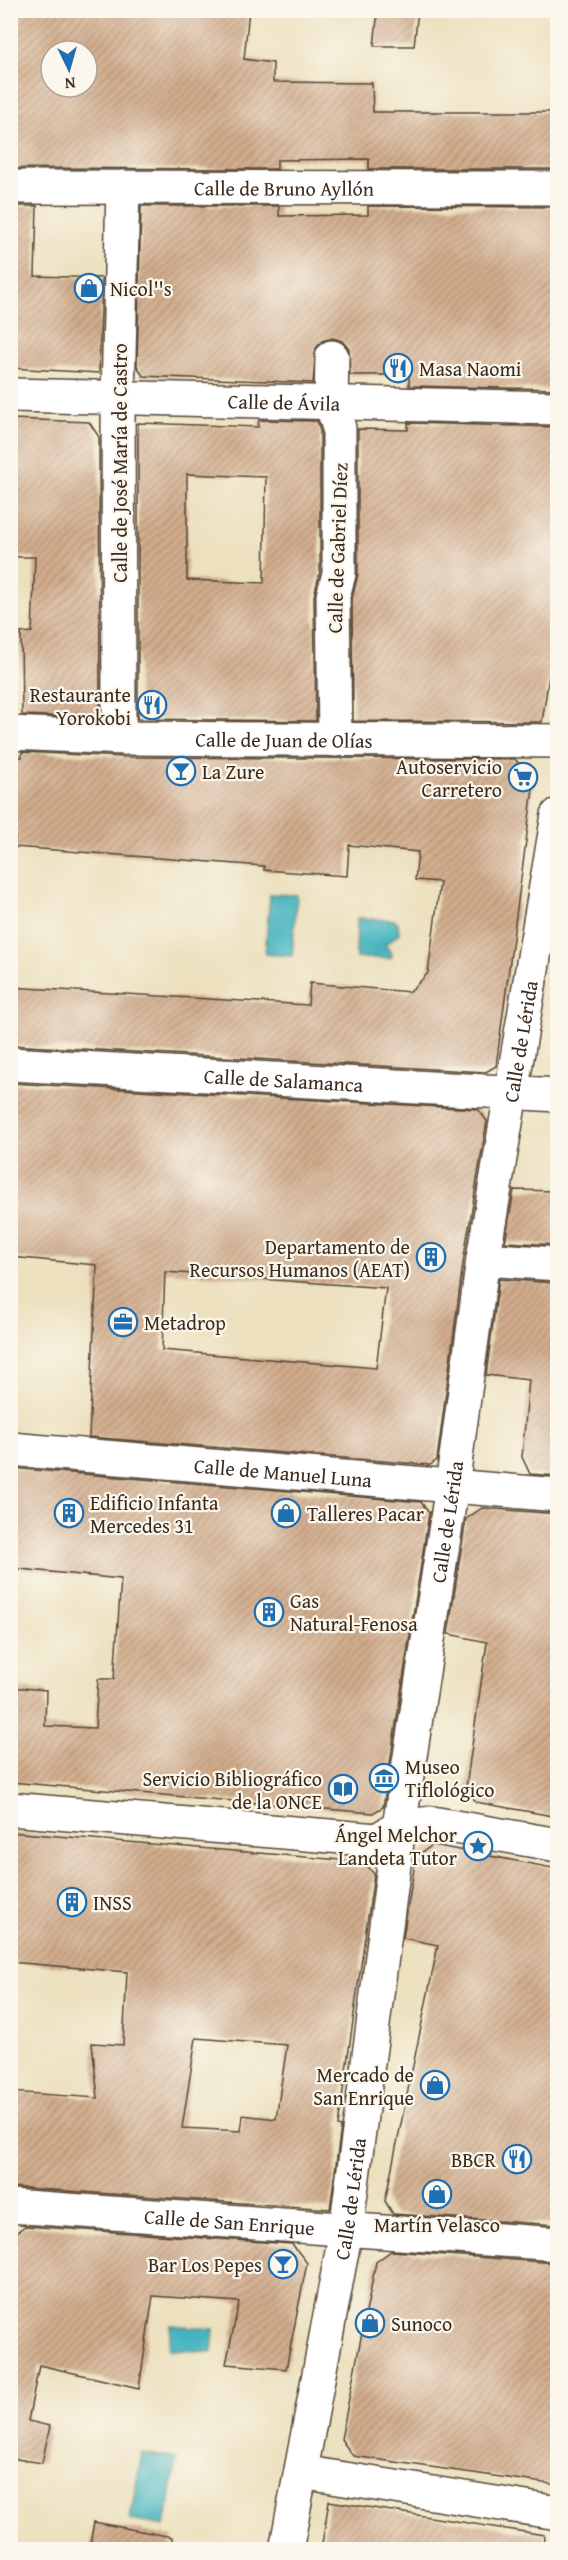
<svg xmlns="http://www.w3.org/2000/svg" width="568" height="2560" font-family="'Gentium Book Plus',serif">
	<defs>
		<pattern id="building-hatch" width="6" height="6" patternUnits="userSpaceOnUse" patternTransform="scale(1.5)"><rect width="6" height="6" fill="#d2ad8d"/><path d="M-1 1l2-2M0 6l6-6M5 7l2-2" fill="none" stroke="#ac8d73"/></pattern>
	</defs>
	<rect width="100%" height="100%" fill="#fbf7ec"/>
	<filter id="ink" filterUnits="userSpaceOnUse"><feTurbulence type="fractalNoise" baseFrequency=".0167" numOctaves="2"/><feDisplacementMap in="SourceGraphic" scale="12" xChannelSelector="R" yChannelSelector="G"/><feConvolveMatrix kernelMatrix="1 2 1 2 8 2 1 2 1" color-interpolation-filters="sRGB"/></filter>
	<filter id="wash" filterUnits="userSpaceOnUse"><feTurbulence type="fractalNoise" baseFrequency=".008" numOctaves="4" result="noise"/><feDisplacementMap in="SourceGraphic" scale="24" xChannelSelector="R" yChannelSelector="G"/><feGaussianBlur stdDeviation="1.35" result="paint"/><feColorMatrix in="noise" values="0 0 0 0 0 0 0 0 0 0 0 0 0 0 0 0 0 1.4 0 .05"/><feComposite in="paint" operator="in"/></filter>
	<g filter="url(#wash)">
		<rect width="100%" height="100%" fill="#ece0be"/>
		<g fill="#45b4be" stroke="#406f6e" stroke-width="1.5">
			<polygon points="270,894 297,895 292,956 265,954"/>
			<polygon points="357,918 394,920 398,923 399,934 385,945 392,954 391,958 356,958"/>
			<polygon points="171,2325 214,2329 212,2352 169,2349"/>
			<polygon points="142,2453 177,2459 165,2526 130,2520"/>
		</g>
		<g id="blocks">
			<g fill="url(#building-hatch)" fill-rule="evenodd">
				<path d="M10,10H249L244,59L273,63V82L372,83L373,112H558V169H369V159L277,160V169L15,168L16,158H10ZM51,51H87V87H51Z"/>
				<polygon points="378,10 418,10 414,46 374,46"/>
				<polygon points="10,206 37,206 35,276 102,278 99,373 10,368"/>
				<polygon points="141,206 279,206 279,216 368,215 368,206 558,207 558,389 409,386 409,375 350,375 349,349 342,341 333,338 322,341 316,348 313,383 143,376 137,366"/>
				<polygon points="10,419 89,422 99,437 100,718 22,715 21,633 32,632 35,557 10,557"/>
				<path d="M259,420L317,421L320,431V571L314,596L316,721L138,719V423L258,427ZM187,474L266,477L264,583L187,580Z"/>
				<polygon points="408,423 558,427 558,617 542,722 353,721 352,598 358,574 358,429 408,430"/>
				<polygon points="22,752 124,757 515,759 534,781 496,1066 486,1072 10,1045 10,987 308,1005 310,983 410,992 428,973 440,882 415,880 418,852 349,845 347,876 264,870 264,866 15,847 15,828 10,828 10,757 22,757"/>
				<path d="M10,1083L478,1109L487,1121L464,1256L437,1460L430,1465L89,1437L97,1265L10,1257ZM165,1272L386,1288L376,1368L162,1350Z"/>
				<polygon points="514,1190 558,1191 558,1245 505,1242"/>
				<polygon points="499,1279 558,1283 558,1476 530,1474 522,1457 529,1380 486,1375"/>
				<polygon points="10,1468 421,1502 429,1513 383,1807 373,1813 10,1782 10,1687 46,1690 45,1726 95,1728 98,1679 114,1679 121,1579 10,1568"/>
				<polygon points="482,1508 558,1514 558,1817 476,1802 466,1787 487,1642 448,1634 466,1519"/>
				<path d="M10,1832L364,1862L374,1874L338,2126L341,2127L330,2209L10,2187V2092L98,2098L92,2043L123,2045L127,1972L10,1962ZM196,2038L287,2045L276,2119L243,2115L241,2131L182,2128Z"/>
				<polygon points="433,1845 558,1869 558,2225 393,2214 385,2201 438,1945 403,1938 416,1856"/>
				<polygon points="25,2226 292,2244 307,2263 286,2369 226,2364 239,2302 153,2296 139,2388 39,2365 28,2421 50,2426 42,2463 10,2458 10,2237"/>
				<polygon points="391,2251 558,2263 558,2485 353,2456 341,2439 376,2262"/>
				<polygon points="329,2501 544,2535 543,2550 321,2550"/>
				<polygon points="94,2522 172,2537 171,2550 89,2550"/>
			</g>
		</g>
	</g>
	<g filter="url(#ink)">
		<use href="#blocks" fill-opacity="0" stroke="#564536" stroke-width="1.5"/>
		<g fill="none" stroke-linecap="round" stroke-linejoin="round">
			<g stroke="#564536" stroke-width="36">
				<g id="street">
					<path id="s1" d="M10,187L558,188"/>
					<polyline points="123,187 118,397 119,722 124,738"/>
					<polyline points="332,357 331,403 339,428 339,574 333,596 335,740"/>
					<path id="s2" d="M10,1064L558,1095"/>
					<polyline points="483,1259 558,1264"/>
					<path id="s3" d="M10,1449L558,1495"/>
					<polyline points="10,1809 377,1840 399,1827 432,1823 558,1845"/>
					<path id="s4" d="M10,2206L558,2244"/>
					<polyline points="301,2472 558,2513"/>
					<path id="s5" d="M286,2550L346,2230L399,1827L452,1486L483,1259L558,815"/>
				</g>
			</g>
			<g stroke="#564536" stroke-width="36">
				<g id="secondary">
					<path id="s6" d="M10,395L558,408"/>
					<path id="s7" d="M10,733L124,738L558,741"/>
				</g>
			</g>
			<use href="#street" stroke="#fff" stroke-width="33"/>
			<use href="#secondary" stroke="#fff" stroke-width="33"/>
		</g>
	</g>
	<defs>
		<g id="shop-ring" transform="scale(1.5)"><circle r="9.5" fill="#fbf7ec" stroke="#1f6fb2" stroke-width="1.5"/><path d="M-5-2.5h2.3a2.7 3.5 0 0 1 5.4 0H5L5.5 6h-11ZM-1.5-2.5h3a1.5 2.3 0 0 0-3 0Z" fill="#1f6fb2"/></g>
		<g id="restaurant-ring" transform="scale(1.5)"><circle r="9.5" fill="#fbf7ec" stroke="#1f6fb2" stroke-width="1.5"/><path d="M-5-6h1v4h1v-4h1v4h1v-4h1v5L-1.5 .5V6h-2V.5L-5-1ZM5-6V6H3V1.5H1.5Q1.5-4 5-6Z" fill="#1f6fb2"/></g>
		<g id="bar-ring" transform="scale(1.5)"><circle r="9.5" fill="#fbf7ec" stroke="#1f6fb2" stroke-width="1.5"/><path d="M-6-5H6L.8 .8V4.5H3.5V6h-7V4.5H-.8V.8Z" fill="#1f6fb2"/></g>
		<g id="supermarket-ring" transform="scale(1.5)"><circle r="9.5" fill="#fbf7ec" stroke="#1f6fb2" stroke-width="1.5"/><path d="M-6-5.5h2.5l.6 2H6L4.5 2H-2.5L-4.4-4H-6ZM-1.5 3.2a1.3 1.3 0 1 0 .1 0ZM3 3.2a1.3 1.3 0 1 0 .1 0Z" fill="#1f6fb2"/></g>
		<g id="building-ring" transform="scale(1.5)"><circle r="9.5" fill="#fbf7ec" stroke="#1f6fb2" stroke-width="1.5"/><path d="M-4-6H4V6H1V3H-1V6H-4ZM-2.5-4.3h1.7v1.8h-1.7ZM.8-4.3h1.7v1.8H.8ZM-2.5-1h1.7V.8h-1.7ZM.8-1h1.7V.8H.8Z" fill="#1f6fb2"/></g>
		<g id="office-ring" transform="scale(1.5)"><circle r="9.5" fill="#fbf7ec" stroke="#1f6fb2" stroke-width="1.5"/><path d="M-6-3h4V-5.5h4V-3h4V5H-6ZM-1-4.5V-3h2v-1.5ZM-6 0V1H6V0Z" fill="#1f6fb2"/></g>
		<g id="museum-ring" transform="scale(1.5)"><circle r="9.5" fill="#fbf7ec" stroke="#1f6fb2" stroke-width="1.5"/><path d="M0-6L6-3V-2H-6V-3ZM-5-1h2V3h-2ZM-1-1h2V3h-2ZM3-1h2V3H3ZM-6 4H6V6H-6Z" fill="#1f6fb2"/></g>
		<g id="library-ring" transform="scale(1.5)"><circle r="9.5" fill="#fbf7ec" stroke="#1f6fb2" stroke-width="1.5"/><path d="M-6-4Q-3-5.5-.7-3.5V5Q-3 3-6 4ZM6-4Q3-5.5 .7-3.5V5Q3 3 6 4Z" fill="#1f6fb2"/></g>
		<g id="sight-ring" transform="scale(1.5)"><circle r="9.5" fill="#fbf7ec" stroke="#1f6fb2" stroke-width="1.5"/><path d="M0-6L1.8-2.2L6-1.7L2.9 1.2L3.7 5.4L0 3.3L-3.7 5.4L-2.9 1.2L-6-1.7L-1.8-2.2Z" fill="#1f6fb2"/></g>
	</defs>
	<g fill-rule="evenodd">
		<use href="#shop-ring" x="89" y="288"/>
		<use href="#restaurant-ring" x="398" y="368"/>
		<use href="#restaurant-ring" x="152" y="705"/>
		<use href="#bar-ring" x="181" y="771"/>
		<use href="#supermarket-ring" x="523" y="777"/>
		<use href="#building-ring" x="431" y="1257"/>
		<use href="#office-ring" x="123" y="1322"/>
		<use href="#building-ring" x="69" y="1513"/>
		<use href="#shop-ring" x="286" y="1513"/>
		<use href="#building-ring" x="269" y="1612"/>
		<use href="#museum-ring" x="384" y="1778"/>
		<use href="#library-ring" x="343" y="1789"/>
		<use href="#sight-ring" x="478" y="1846"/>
		<use href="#building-ring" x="72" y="1902"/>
		<use href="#shop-ring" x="435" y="2085"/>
		<use href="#restaurant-ring" x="517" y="2159"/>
		<use href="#shop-ring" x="437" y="2194"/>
		<use href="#bar-ring" x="283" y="2264"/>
		<use href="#shop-ring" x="370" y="2323"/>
	</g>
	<g text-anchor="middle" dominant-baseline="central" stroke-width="4.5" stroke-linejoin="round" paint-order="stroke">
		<g font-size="20" fill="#3b2a1e" stroke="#fbf7ec">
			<text stroke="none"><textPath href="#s1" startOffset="274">Calle de Bruno Ayllón</textPath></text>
			<text stroke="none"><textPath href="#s6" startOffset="274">Calle de Ávila</textPath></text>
			<text transform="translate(119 463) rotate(-90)">Calle de José María de Castro</text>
			<text transform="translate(337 548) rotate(-88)">Calle de Gabriel Díez</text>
			<text stroke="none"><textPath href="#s7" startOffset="274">Calle de Juan de Olías</textPath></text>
			<text stroke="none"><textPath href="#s5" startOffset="1527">Calle de Lérida</textPath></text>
			<text stroke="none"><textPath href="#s2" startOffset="274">Calle de Salamanca</textPath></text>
			<text stroke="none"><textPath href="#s3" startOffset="274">Calle de Manuel Luna</textPath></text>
			<text stroke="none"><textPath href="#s5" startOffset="1041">Calle de Lérida</textPath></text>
			<text stroke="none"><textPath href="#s5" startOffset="357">Calle de Lérida</textPath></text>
			<text stroke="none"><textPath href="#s4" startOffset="220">Calle de San Enrique</textPath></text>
		</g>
		<g font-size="20" fill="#3b2a1e" stroke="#fbf7ec" text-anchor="start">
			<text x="110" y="288">Nicol''s</text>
			<text x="419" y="368">Masa Naomi</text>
			<text x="131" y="694" text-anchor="end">Restaurante<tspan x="131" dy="23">Yorokobi</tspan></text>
			<text x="502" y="766" text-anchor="end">Autoservicio<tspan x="502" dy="23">Carretero</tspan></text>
			<text x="202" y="771">La Zure</text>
			<text x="410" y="1246" text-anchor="end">Departamento de<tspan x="410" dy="23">Recursos Humanos (AEAT)</tspan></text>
			<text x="144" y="1322">Metadrop</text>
			<text x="90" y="1502">Edificio Infanta<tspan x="90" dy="23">Mercedes 31</tspan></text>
			<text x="307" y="1513">Talleres Pacar</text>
			<text x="290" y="1600">Gas<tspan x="290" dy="23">Natural-Fenosa</tspan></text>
			<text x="405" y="1766">Museo<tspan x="405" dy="23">Tiflológico</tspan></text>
			<text x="322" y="1778" text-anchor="end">Servicio Bibliográfico<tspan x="322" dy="23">de la ONCE</tspan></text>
			<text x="457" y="1834" text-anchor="end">Ángel Melchor<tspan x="457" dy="23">Landeta Tutor</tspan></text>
			<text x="93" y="1902">INSS</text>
			<text x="414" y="2074" text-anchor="end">Mercado de<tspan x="414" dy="23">San Enrique</tspan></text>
			<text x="496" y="2159" text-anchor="end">BBCR</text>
			<text x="437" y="2224" text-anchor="middle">Martín Velasco</text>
			<text x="262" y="2264" text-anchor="end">Bar Los Pepes</text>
			<text x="391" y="2323">Sunoco</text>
		</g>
	</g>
	<rect width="568" height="2560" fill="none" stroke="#fbf7ec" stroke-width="36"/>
	<g transform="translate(69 69) rotate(175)"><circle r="28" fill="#fbf7ec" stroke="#aea59a" stroke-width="1.5"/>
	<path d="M0-4.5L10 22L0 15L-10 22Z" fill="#1f6fb2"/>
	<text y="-9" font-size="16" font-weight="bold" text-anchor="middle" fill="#3b2a1e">N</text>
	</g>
</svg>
